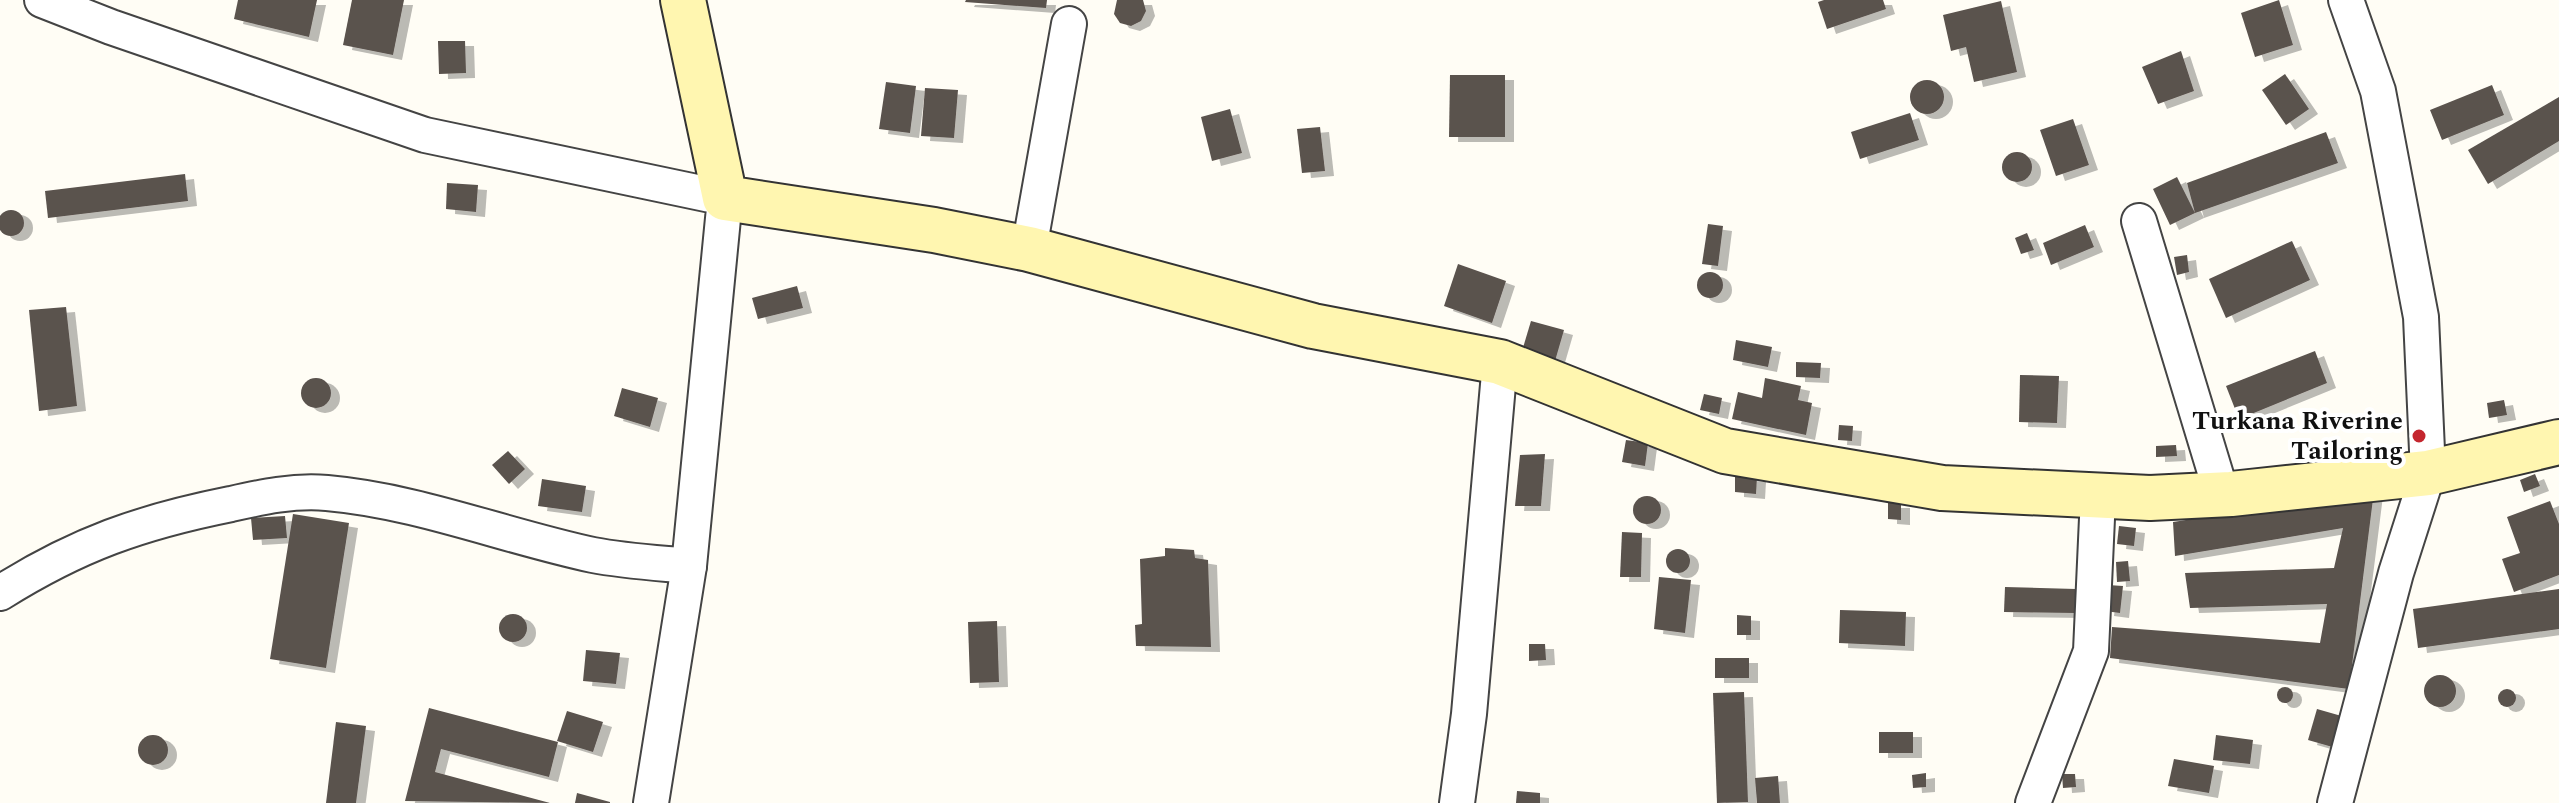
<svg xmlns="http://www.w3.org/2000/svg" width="2559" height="803" font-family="Spectral,serif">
	<defs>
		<filter id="shadow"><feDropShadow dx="9" dy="5" stdDeviation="0" flood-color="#0004"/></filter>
	</defs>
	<rect width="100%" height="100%" fill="#fffdf5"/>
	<g fill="#5a524d" filter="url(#shadow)">
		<polygon points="238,0 317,0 309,37 234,19"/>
		<polygon points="352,0 404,0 393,55 343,45"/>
		<polygon points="966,0 1047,0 1046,8 965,2"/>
		<polygon points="1117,0 1143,0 1146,11 1141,21 1131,26 1120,23 1114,14"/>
		<polygon points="1824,0 1883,0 1886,9 1827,29 1818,2"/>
		<polygon points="2279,0 2293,45 2255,57 2241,13"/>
		<polygon points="2001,1 2017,72 1974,82 1966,47 1951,51 1943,15"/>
		<polygon points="438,41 465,41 466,73 439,74"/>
		<polygon points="2181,51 2194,91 2158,104 2142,67"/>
		<polygon points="2285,74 2309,109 2286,125 2262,90"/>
		<polygon points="1450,75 1505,75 1505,137 1449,137"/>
		<circle cx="1927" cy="97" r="17"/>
		<polygon points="886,82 916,86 910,133 879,129"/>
		<polygon points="2492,85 2504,115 2442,140 2430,110"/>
		<polygon points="925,88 958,90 954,138 921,136"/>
		<polygon points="2559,97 2559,141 2488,184 2468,150"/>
		<polygon points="1230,109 1242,153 1212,161 1201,117"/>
		<polygon points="1910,113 1919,140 1860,159 1851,132"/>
		<polygon points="2073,119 2089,165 2056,176 2040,130"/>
		<polygon points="1320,127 1325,171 1302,173 1297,129"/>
		<polygon points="2326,132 2338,163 2195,213 2170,225 2153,189 2177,177 2195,213 2187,183"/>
		<circle cx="2017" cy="167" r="15"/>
		<polygon points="185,174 188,201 48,218 45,191"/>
		<polygon points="447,183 478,185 476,212 446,209"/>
		<circle cx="11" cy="223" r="13"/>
		<polygon points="1708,224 1723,226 1718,266 1702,264"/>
		<polygon points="2085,225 2094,247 2051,265 2043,243"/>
		<polygon points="2027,233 2034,250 2021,254 2015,238"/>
		<polygon points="2292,241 2310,280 2226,318 2209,279"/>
		<polygon points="2187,255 2189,272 2177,275 2174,257"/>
		<polygon points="1458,264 1506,281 1492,323 1444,306"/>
		<circle cx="1710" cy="285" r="13"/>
		<polygon points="797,286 803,308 758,319 752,298"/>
		<polygon points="66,307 77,406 39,411 29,310"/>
		<polygon points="1531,321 1564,330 1555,361 1522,351"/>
		<polygon points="1736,340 1772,347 1768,367 1733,360"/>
		<polygon points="2315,351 2327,383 2239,419 2226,386"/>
		<polygon points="1796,362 1821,363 1820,378 1796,377"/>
		<polygon points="2020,375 2059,376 2057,423 2019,422"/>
		<polygon points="1765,378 1801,386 1798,400 1812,403 1806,435 1732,419 1738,392 1762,398"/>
		<circle cx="316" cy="393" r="15"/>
		<polygon points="622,388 658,398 650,427 614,416"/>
		<polygon points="1704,394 1722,398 1719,414 1700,410"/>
		<polygon points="2504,400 2507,415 2489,418 2487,403"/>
		<polygon points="1839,425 1853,426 1852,441 1838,440"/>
		<polygon points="1626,440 1648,443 1645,466 1622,462"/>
		<polygon points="2176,445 2177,456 2156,457 2156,446"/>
		<polygon points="508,451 525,469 509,484 492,465"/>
		<polygon points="1545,454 1541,506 1515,506 1520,455"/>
		<polygon points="2535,474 2540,486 2524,492 2520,480"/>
		<polygon points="1735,475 1757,477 1756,494 1735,492"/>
		<polygon points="542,479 586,486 582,512 538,506"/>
		<polygon points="2374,491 2349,689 2110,658 2112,627 2320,643 2327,604 2190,608 2185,573 2334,568 2343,528 2175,556 2173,522"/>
		<circle cx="1647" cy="510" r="14"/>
		<polygon points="2550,501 2559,524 2559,575 2514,592 2502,559 2520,553 2507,517"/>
		<polygon points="1888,503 1901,503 1901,520 1888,519"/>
		<polygon points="293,514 349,523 326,668 270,659"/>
		<polygon points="285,516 287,538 253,540 251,518"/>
		<polygon points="2119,526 2136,528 2134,546 2117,544"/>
		<polygon points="1622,532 1642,533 1641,577 1620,577"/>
		<polygon points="1165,548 1194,550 1195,558 1208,560 1211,647 1136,646 1135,625 1142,624 1140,559 1165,556"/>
		<circle cx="1678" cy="561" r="12"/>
		<polygon points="2128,561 2130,581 2117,582 2116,562"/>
		<polygon points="1659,577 1691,580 1685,633 1654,629"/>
		<polygon points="2108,585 2123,586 2120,613 2105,611"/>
		<polygon points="2005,587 2076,589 2075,613 2004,612"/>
		<polygon points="2559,589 2559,629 2418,648 2413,609"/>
		<polygon points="1840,610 1906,612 1905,646 1839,643"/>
		<circle cx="513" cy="628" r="14"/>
		<polygon points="1737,615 1751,616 1751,635 1737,635"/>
		<polygon points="997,621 999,682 970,683 968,622"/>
		<polygon points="1529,644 1545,644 1546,660 1529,661"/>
		<polygon points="586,650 620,653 616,684 583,681"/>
		<rect x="1715" y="658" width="34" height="20"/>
		<circle cx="2440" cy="691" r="16"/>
		<circle cx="2285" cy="695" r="8"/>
		<circle cx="2507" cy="698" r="9"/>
		<polygon points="1744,692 1748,802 1717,803 1713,693"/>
		<polygon points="429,708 558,742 549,777 441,749 435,772 550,803 405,801"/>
		<polygon points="2317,709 2345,717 2336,748 2308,740"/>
		<polygon points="567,711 603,722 593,752 557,741"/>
		<polygon points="336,722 366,726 356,803 326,803"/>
		<rect x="1879" y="732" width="34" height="21"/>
		<circle cx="153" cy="750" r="15"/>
		<polygon points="2216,735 2253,740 2250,764 2213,760"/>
		<polygon points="2174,759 2214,766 2209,793 2168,786"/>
		<polygon points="1926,773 1926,787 1913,788 1912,775"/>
		<polygon points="2062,774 2075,774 2076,787 2063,788"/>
		<polygon points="1778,776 1780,803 1757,803 1755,778"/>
		<polygon points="1517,791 1540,793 1540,803 1516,803"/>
		<polygon points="577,793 610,802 610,803 575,803"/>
	</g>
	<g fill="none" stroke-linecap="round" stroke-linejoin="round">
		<g stroke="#444" stroke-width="38">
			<g id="street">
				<polyline points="42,0 111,27 425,135 725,198 689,566 651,803"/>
				<polyline points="2139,221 2222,495"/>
				<polyline points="1029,249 1069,24"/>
				<path d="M0,593C78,544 141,522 231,504C262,497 294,490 327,493C418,501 504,536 593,555C624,561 658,563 689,566"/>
				<polyline points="1457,803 1469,714 1500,362"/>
				<polyline points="2033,803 2091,651 2098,496"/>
				<polyline points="2335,803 2396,573 2428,473 2421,317 2378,91 2346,0"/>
			</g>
		</g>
		<g stroke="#333" stroke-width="48">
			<polyline id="secondary" points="683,0 725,198 934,230 1029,249 1313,326 1500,362 1725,451 1942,488 2150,498 2231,494 2428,473 2559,442"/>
		</g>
		<use href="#street" stroke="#fff" stroke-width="34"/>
		<use href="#secondary" stroke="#fff6b0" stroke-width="44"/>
	</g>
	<circle fill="#c4262e" stroke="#fff" stroke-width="3" cx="2419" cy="436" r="8"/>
	<g text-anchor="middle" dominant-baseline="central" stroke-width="8" stroke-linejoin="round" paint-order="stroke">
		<g font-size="26" font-weight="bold" fill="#111" stroke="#fff" text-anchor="end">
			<text x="2403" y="421">Turkana Riverine<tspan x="2403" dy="30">Tailoring</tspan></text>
		</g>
	</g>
</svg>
